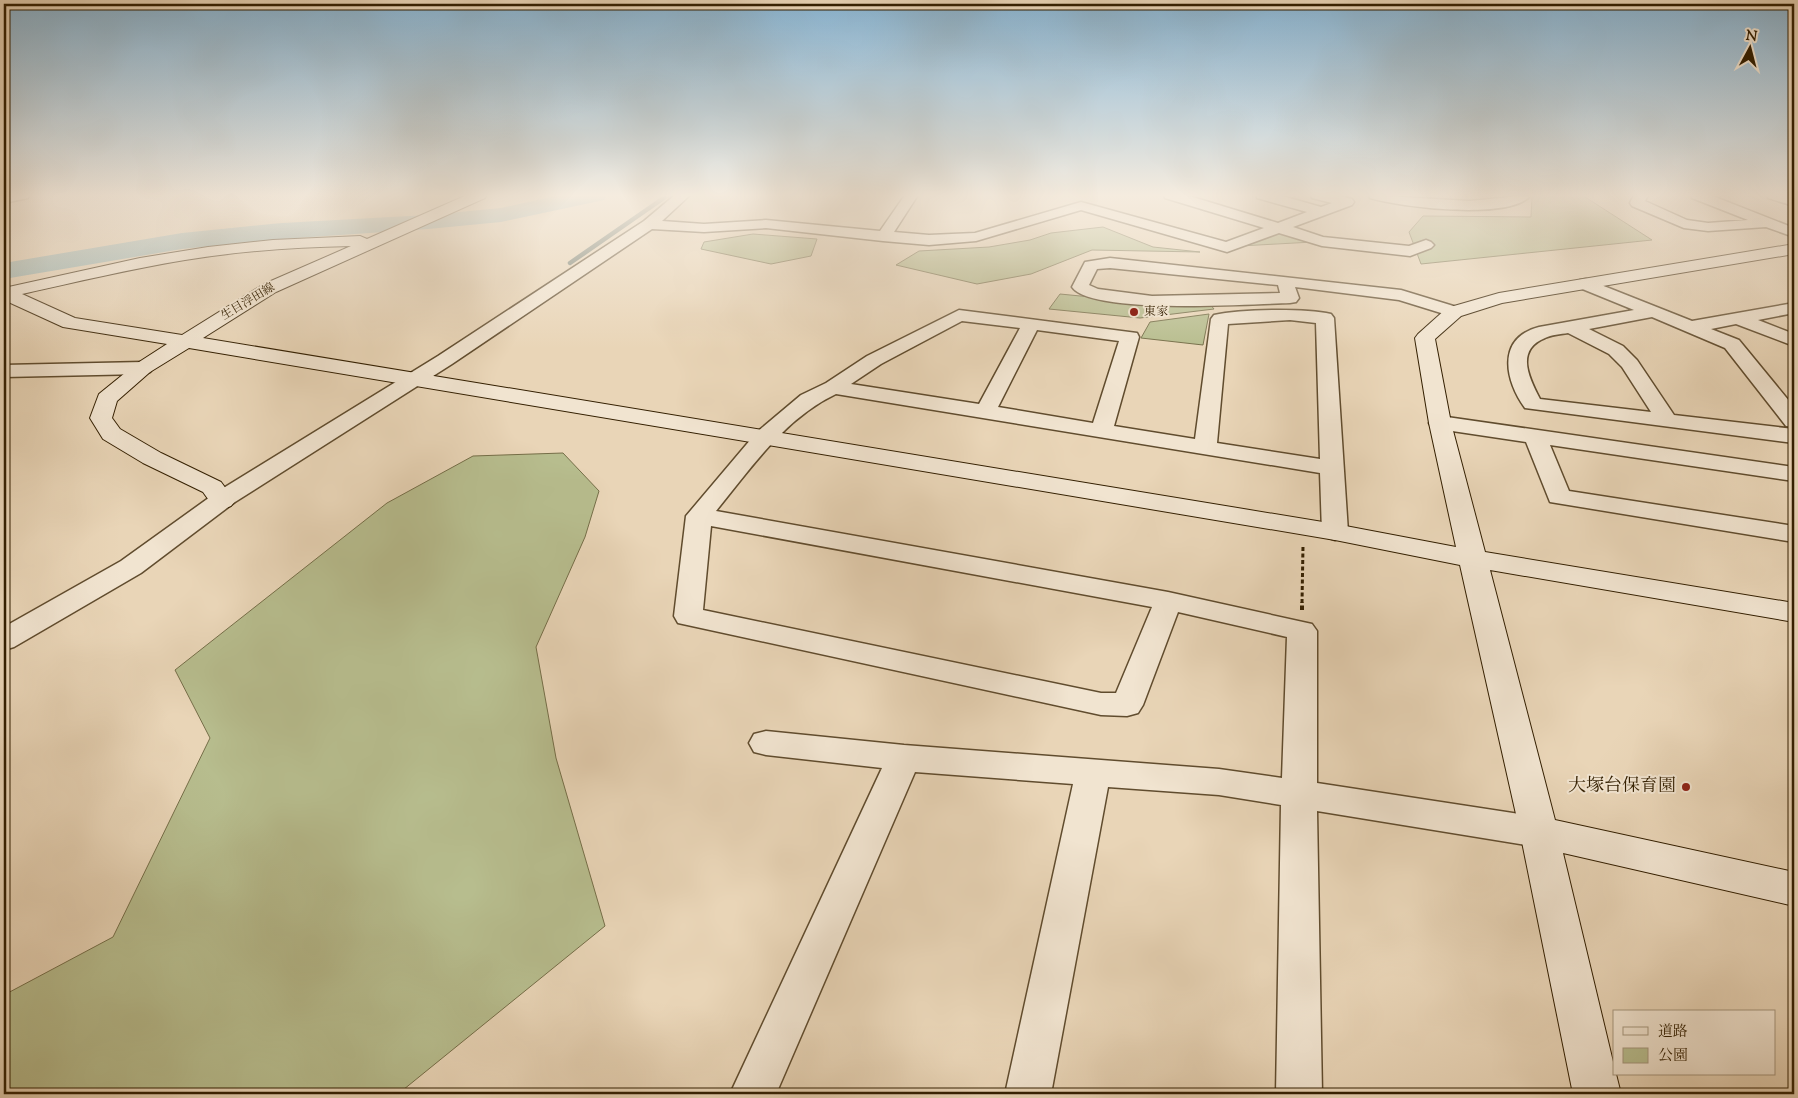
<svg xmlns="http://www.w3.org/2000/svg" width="1798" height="1098" font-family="'Sorts Mill Goudy','Noto Serif JP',serif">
	<rect width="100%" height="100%" fill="#e9d5b7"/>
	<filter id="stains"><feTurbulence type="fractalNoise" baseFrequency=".004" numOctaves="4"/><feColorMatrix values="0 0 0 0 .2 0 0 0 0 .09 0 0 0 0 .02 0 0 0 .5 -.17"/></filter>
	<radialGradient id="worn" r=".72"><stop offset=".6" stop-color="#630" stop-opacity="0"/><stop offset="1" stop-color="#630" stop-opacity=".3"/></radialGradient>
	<g fill="#b7bd8e" stroke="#756e48">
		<polygon points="1532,195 1582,195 1652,240 1421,264 1409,232 1423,216 1531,217"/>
		<polygon points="1103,227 1153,247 1200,252 1092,250 1031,274 977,284 896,265 919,251 989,247 1030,240 1051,233"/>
		<polygon points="1280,231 1313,242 1240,246"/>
		<polygon points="753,234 817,239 811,256 771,264 701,249 704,242"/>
		<polygon points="1060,294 1152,303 1209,303 1214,309 1140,318 1049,309"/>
		<polygon points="1209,314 1203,345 1141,338 1150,322"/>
		<polygon points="563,453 599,491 585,537 536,647 556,758 605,926 398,1094 4,1094 4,995 113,937 210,738 175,670 387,503 473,456"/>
	</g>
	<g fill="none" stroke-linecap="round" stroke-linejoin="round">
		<polyline stroke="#707a6e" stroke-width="4.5" points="570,263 668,195"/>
		<polygon fill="#99b7b6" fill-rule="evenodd" points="560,195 607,195 604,200 501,222 428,229 282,239 182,249 4,279 4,263 182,233 282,223 428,215 501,208"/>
		<g stroke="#604c2e" stroke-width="3">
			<g id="street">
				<polygon points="4,195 29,195 28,198 4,203"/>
				<polygon points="675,195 690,195 662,221 704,224 766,220 880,231 905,195 918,195 894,232 929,235 975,233 1081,202 1226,242 1264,228 1165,198 1164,195 1186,195 1278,223 1307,212 1257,198 1256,195 1279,195 1321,207 1332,203 1312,198 1311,195 1336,195 1352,199 1354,202 1352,205 1293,227 1323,237 1409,246 1426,240 1431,242 1434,245 1431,248 1410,256 1322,246 1279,233 1227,252 1081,210 976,241 929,245 883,241 766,228 704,232 652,229 452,364 235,502 141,573 14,647 4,650 4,627 121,561 217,492 438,356 644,221"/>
				<path d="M1369,195L1469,201L1531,195C1511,221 1400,207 1370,198Z"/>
				<polygon points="1634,195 1648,195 1645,201 1687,220 1708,223 1748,220 1692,198 1691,195 1710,195 1794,228 1794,237 1766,227 1708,231 1684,228 1632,206 1630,203"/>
				<polygon points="1767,195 1788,195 1794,198 1794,206 1768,198"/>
				<path d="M1110,258L1401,290L1460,308L1463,312L1460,316L1454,317L1399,300L1295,287L1299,298L1296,302L1290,303C1253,304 1091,315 1072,287L1085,262ZM1110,268L1278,285L1280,293L1152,296L1098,289L1089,285L1097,269Z"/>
				<path d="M1586,279L1692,321L1794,303V313L1758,320L1794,334V346L1736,324L1711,329L1739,340L1794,407V427L1786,426L1725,348L1652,317L1589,329L1623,346L1637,360L1674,415L1794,429V443L1525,408C1505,381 1496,338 1539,327L1634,310L1580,288L1578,284L1580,280ZM1568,333L1609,354L1622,367L1651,412L1540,399C1529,378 1515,350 1545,338C1551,335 1561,334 1568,333Z"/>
				<path d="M959,310L1137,333L1139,337L1114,426L1195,439L1211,319L1214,315C1240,309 1305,308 1331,314L1334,318L1348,532L1344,537L1335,540L1326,537L1322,532L1320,473L836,394C785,418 751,468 716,511L1168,592L1312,624L1317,631V783L1539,817L1552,821L1557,832L1552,843L1539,847L1317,811L1322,1094H1276L1281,805L1219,795L1108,787L1051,1094H1005L1073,784L915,772L776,1094H730L882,768L766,755L754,752L749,743L754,734L766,731L904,745L1219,769L1282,778L1287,637L1178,612L1143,705L1138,713L1127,716L1101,715L678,623L674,616L686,516L757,432L801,395L826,383L867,356ZM1290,320L1316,323L1320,459L1217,443L1228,324ZM962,321L1020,328L979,404L851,384L881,364ZM1037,330L1119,341L1093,423L998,407ZM711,526L1152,607L1116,693H1101L703,610Z"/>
				<polygon points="143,362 150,364 153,368 150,372 143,374 4,377 4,365"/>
				<polygon points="1440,416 1794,467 1794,481 1550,445 1569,491 1794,526 1794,542 1550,502 1526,442 1432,428 1429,423 1432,418"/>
			</g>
		</g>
		<g stroke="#331f01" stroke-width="2">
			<path id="secondary" d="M467,195H487L485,198L276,292L203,338L1335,524L1456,547L1429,423L1415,338L1418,334L1447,308L1499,293L1794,244V254L1502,303L1461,316L1435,339L1451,423L1485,552L1794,603V622L1490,570L1555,820L1794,872V906L1563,853L1614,1066V1074H1616L1621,1094H1573L1520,832L1460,565L1335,540L189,348L150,372L117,401L112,418L120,429L161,453L221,482L235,501L231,506L222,509L213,506L203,492L143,463L103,439L90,418L99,394L136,364L167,344L63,327L4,300V288L140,258L208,247L273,240L360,236L367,239ZM351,246L264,284L182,335L75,318L22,294C76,282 130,269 185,260C240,251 296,247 351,246Z"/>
		</g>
		<polyline stroke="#331f01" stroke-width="3" stroke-dasharray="4 2.5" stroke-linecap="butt" points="1302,603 1303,546"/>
		<polyline stroke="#331f01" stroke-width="4" stroke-dasharray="4.5 3" stroke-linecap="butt" points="1302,610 1302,602"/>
		<use href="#street" fill="#f1e4d0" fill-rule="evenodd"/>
		<use href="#secondary" fill="#f1e4d0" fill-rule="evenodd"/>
	</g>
	<linearGradient id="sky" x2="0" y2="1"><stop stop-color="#88b5d4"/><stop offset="0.56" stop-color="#f5ecdf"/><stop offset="1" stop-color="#f5ecdf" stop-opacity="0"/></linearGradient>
	<rect width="1798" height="349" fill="url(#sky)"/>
	<g fill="#8f2418" stroke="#f1e4d0" stroke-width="2">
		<circle cx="1134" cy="312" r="5"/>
		<circle cx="1686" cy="787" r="5"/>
	</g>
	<g text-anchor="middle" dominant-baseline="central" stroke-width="4" stroke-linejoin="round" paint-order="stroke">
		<g font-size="12" fill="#331f01" stroke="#f1e4d0">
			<text transform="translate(248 302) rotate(-31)">生目浮田線</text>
		</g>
		<g font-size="12" fill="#331f01" stroke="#f1e4d0" text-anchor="start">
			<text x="1144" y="312">東家</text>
		</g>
		<g font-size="18" fill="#331f01" stroke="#f1e4d0" text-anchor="end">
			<text x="1676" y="787">大塚台保育園</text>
		</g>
	</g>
	<rect width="1798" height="1098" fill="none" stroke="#e9d5b7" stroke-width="20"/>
	<rect x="5" y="5" width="1788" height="1088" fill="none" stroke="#331f01" stroke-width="2.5"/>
	<rect x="10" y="10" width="1778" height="1078" fill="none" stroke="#331f01"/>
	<rect x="1613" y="1010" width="162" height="65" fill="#f1e4d0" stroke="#a5957d"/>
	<rect x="1623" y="1027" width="25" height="8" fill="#f1e4d0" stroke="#a5957d"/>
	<text x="1658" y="1036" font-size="15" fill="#331f01">道路</text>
	<rect x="1623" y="1048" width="25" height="15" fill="#b7bd8e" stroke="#a5957d"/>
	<text x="1658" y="1060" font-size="15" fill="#331f01">公園</text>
	<g transform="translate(1750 48) rotate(7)" stroke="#f1e4d0" stroke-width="4" paint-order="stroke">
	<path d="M0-4L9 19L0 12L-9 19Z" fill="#331f01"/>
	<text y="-8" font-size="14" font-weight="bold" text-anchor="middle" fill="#331f01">N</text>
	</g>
	<rect width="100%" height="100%" filter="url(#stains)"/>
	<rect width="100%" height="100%" fill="url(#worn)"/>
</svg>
